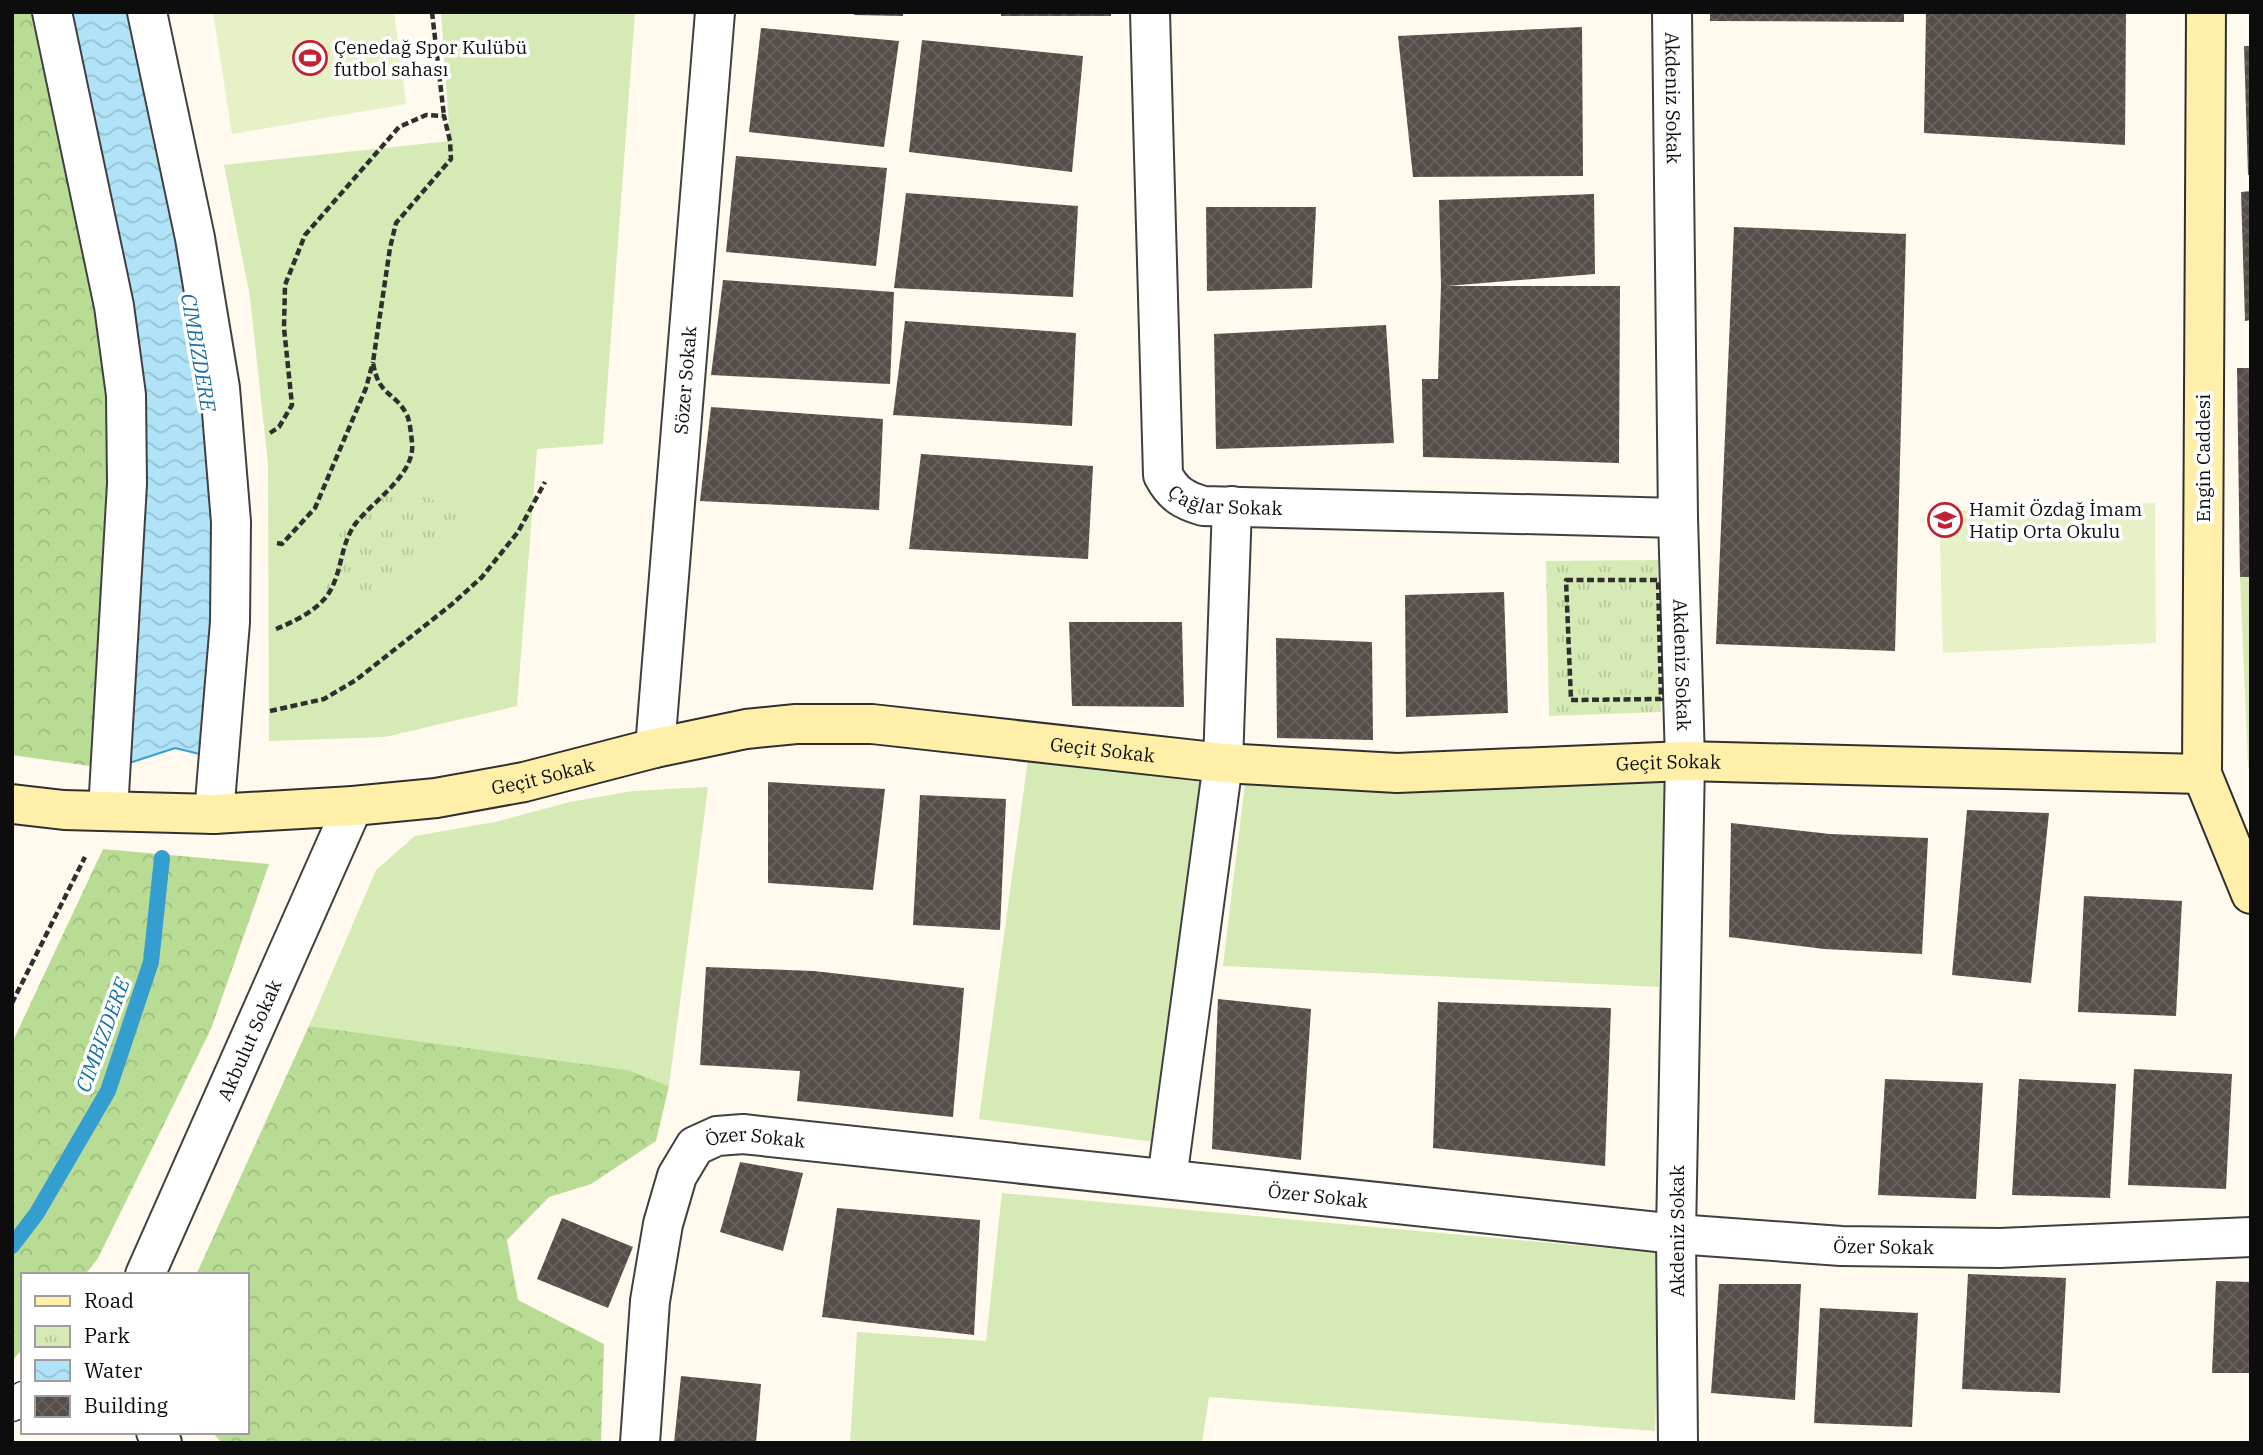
<svg xmlns="http://www.w3.org/2000/svg" width="2263" height="1455" font-family="'IBM Plex Serif',serif">
	<defs>
		<pattern id="forest-crowns" width="20" height="18" patternUnits="userSpaceOnUse" patternTransform="scale(1.75)"><rect width="20" height="18" fill="#b9dc94"/><path d="M2 6a3 3 0 1 1 6 0M12 15a3 3 0 1 1 6 0" fill="none" stroke="#9ebc7e"/></pattern>
		<pattern id="park-tufts" width="24" height="20" patternUnits="userSpaceOnUse" patternTransform="scale(1.75)"><rect width="24" height="20" fill="#d5eab5"/><path d="M3 7l-1-3M5 7V3M7 7l1-3M15 17l-1-3M17 17v-4M19 17l1-3" fill="none" stroke="#b6c89a"/></pattern>
		<pattern id="water-waves" width="16" height="10" patternUnits="userSpaceOnUse" patternTransform="scale(1.75)"><rect width="16" height="10" fill="#b0e2f8"/><path d="M0 5q4-4 8 0t8 0" fill="none" stroke="#96c1d3"/></pattern>
		<pattern id="building-cross-hatch" width="8" height="8" patternUnits="userSpaceOnUse" patternTransform="scale(1.75)"><rect width="8" height="8" fill="#564d49"/><path d="M0 0l8 8M0 8l8-8" fill="none" stroke="#69625f"/></pattern>
	</defs>
	<rect width="100%" height="100%" fill="#fffaed"/>
	<g fill="#d5eab5">
		<polygon points="441,12 635,12 603,444 537,449 517,706 385,737 269,741 268,464 250,297 224,165 450,141"/>
		<polygon points="2240,577 2251,577 2251,775 2248,766"/>
		<polygon points="1028,759 1202,782 1154,1142 979,1119"/>
		<polygon points="1666,775 1659,987 1223,966 1245,783"/>
		<polygon points="708,787 669,1086 628,1070 309,1026 376,870 415,836 495,822 570,802 632,791"/>
		<polygon points="1002,1193 1661,1253 1655,1431 1209,1397 1202,1443 850,1443 857,1332 986,1341"/>
	</g>
	<g fill="url(#forest-crowns)">
		<polygon points="12,12 51,12 126,395 111,769 12,755"/>
		<polygon points="103,849 269,864 211,1029 98,1258 85,1275 23,1275 23,1348 12,1361 12,1043"/>
		<polygon points="309,1026 628,1070 669,1086 656,1141 591,1184 549,1197 507,1240 518,1300 604,1344 601,1443 222,1443 212,1432 247,1432 247,1275 196,1275"/>
	</g>
	<g fill="url(#park-tufts)">
		<polygon points="389,477 462,515 418,560 369,595 337,600 326,588 339,535"/>
		<polygon points="1658,560 1661,712 1549,716 1546,561"/>
	</g>
	<g fill="#e6f1c7">
		<polygon points="213,12 394,12 406,104 232,134"/>
		<polygon points="2155,503 2156,643 1943,653 1939,511"/>
	</g>
	<polygon fill="url(#water-waves)" stroke="#349ed1" stroke-width="2" points="52,12 147,12 220,388 220,759 175,748 111,769 127,484"/>
	<g fill="none" stroke-linecap="round" stroke-linejoin="round">
		<polyline stroke="#349ed1" stroke-width="16" points="12,1246 37,1213 108,1091 151,962 162,858"/>
	</g>
	<g fill="url(#building-cross-hatch)">
		<polygon points="854,12 903,12 903,16 854,15"/>
		<rect x="1001" y="12" width="110" height="4"/>
		<polygon points="1710,12 1904,12 1904,22 1710,21"/>
		<polygon points="1926,12 2126,12 2125,145 1924,133"/>
		<polygon points="1582,27 1583,176 1413,177 1398,36"/>
		<polygon points="761,28 899,41 884,147 749,132"/>
		<polygon points="922,40 1083,56 1072,172 909,152"/>
		<polygon points="2244,46 2251,46 2251,175 2248,175"/>
		<polygon points="736,156 887,168 876,266 726,252"/>
		<polygon points="2251,191 2251,320 2245,321 2241,192"/>
		<polygon points="906,193 1078,206 1073,297 894,288"/>
		<polygon points="1594,194 1595,274 1447,286 1620,286 1619,463 1423,457 1422,379 1438,379 1441,286 1439,200"/>
		<polygon points="1206,207 1316,207 1312,288 1207,291"/>
		<polygon points="1734,227 1906,234 1895,651 1716,644"/>
		<polygon points="723,280 894,292 890,384 711,375"/>
		<polygon points="905,321 1076,333 1072,426 893,415"/>
		<polygon points="1386,325 1394,443 1216,449 1214,334"/>
		<polygon points="2237,368 2251,368 2251,577 2240,577"/>
		<polygon points="711,407 883,419 879,510 700,501"/>
		<polygon points="921,454 1093,466 1088,559 909,549"/>
		<polygon points="1504,592 1508,713 1406,717 1405,595"/>
		<polygon points="1069,622 1182,622 1184,707 1072,706"/>
		<polygon points="1276,638 1372,642 1373,740 1277,738"/>
		<polygon points="768,782 885,789 873,890 768,883"/>
		<polygon points="920,795 1006,799 1000,930 913,925"/>
		<polygon points="1967,810 2049,813 2031,983 1952,975"/>
		<polygon points="1731,823 1830,834 1928,838 1922,954 1824,949 1729,937"/>
		<polygon points="2084,896 2182,901 2176,1016 2078,1012"/>
		<polygon points="706,967 814,971 964,988 953,1117 797,1101 800,1071 700,1065"/>
		<polygon points="1218,999 1311,1009 1301,1160 1212,1149"/>
		<polygon points="1438,1002 1611,1008 1605,1166 1433,1148"/>
		<polygon points="2134,1069 2232,1074 2226,1189 2128,1185"/>
		<polygon points="1885,1079 1983,1083 1976,1199 1878,1195"/>
		<polygon points="2019,1079 2116,1084 2110,1198 2012,1195"/>
		<polygon points="740,1162 803,1173 783,1251 720,1232"/>
		<polygon points="837,1208 980,1220 974,1335 822,1317"/>
		<polygon points="562,1218 633,1247 608,1308 537,1279"/>
		<polygon points="1968,1274 2066,1278 2060,1393 1962,1389"/>
		<polygon points="2216,1281 2251,1282 2251,1373 2212,1373"/>
		<polygon points="1719,1284 1801,1284 1795,1400 1711,1393"/>
		<polygon points="1820,1308 1918,1313 1912,1427 1814,1423"/>
		<polygon points="681,1376 761,1384 756,1443 674,1443"/>
	</g>
	<g fill="none" stroke-linecap="round" stroke-linejoin="round">
		<g stroke="#404040" stroke-width="33">
			<polyline id="lane" points="12,1406 23,1397"/>
		</g>
		<g stroke="#404040" stroke-width="42">
			<g id="street">
				<polyline points="52,12 114,306 126,395 127,484 108,811"/>
				<polyline points="147,12 195,238 220,388 231,522 230,622 214,814"/>
				<path id="s1" d="M1150,12L1163,475C1173,494 1183,500 1203,506L1678,518"/>
				<path id="s2" d="M1672,12L1678,518L1685,761L1676,1234L1678,1443"/>
				<path id="s3" d="M655,748L715,12"/>
				<polyline points="1167,1179 1223,763 1232,506"/>
				<path id="s4" d="M145,1275L353,806"/>
				<polyline points="156,1432 162,1443"/>
				<path id="s5" d="M640,1443L650,1301L663,1224L677,1176L695,1146L717,1136L743,1134L1676,1234L1841,1246L2000,1248L2251,1237"/>
			</g>
		</g>
		<g stroke="#2f2f2f" stroke-width="42">
			<g id="secondary">
				<polyline points="2206,12 2202,774 2251,894"/>
				<path id="s6" d="M12,804L64,810L214,814L353,806L436,798L524,782L655,748L746,729L796,724H872L1223,763L1397,773L1685,761L2202,774"/>
			</g>
		</g>
		<g stroke="#2f2f2f" stroke-width="4.5" stroke-dasharray="7 3.5" stroke-linecap="butt">
			<polyline points="432,12 444,116"/>
			<path d="M270,433L279,427L292,405L284,328L285,285L305,235L399,127L426,115L444,116L450,141L451,159L396,223L390,248L373,362C378,397 395,391 407,415C410,422 411,434 412,442C416,474 375,499 356,523C339,545 343,575 326,597C314,612 293,622 276,629"/>
			<polyline points="277,543 282,544 315,508 366,388 373,362"/>
			<polygon points="1566,580 1658,580 1661,699 1571,700"/>
			<polyline points="270,711 324,699 356,680 451,605 482,577 518,532 545,482"/>
			<polyline points="12,1003 85,857"/>
		</g>
		<use href="#lane" stroke="#fff" stroke-width="30"/>
		<use href="#street" stroke="#fff" stroke-width="38"/>
		<use href="#secondary" stroke="#ffefa8" stroke-width="38"/>
	</g>
	<defs>
		<g id="stadium-ring" transform="scale(1.75)"><circle r="9.5" fill="#fff" stroke="#c12134" stroke-width="1.5"/><path d="M0-5a6.5 5 0 1 0 0 10a6.5 5 0 1 0 0-10ZM-3.5-1.8h7v3.6h-7Z" fill="#c12134"/></g>
		<g id="school-ring" transform="scale(1.75)"><circle r="9.5" fill="#fff" stroke="#c12134" stroke-width="1.5"/><path d="M0-5L7-2L0 1L-7-2ZM-4 1L0 2.5L4 1V4Q0 6-4 4Z" fill="#c12134"/></g>
	</defs>
	<g fill-rule="evenodd">
		<use href="#stadium-ring" x="310" y="58"/>
		<use href="#school-ring" x="1945" y="520"/>
	</g>
	<g text-anchor="middle" dominant-baseline="central" stroke-width="7" stroke-linejoin="round" paint-order="stroke">
		<g font-size="19" fill="#0d0d0d" stroke="#fff" text-anchor="start">
			<text x="334" y="47">Çenedağ Spor Kulübü<tspan x="334" dy="22">futbol sahası</tspan></text>
			<text x="1969" y="509">Hamit Özdağ İmam<tspan x="1969" dy="22">Hatip Orta Okulu</tspan></text>
		</g>
		<g font-size="19" fill="#0d0d0d" stroke="#fff">
			<text stroke="none"><textPath href="#s2" startOffset="86">Akdeniz Sokak</textPath></text>
			<text stroke="none"><textPath href="#s3" startOffset="369">Sözer Sokak</textPath></text>
			<text transform="translate(2203 458) rotate(-90)">Engin Caddesi</text>
			<text stroke="none"><textPath href="#s1" startOffset="537">Çağlar Sokak</textPath></text>
			<text stroke="none"><textPath href="#s2" startOffset="653">Akdeniz Sokak</textPath></text>
			<text stroke="none"><textPath href="#s6" startOffset="1101">Geçit Sokak</textPath></text>
			<text stroke="none"><textPath href="#s6" startOffset="1668">Geçit Sokak</textPath></text>
			<text stroke="none"><textPath href="#s6" startOffset="534">Geçit Sokak</textPath></text>
			<text stroke="none"><textPath href="#s4" startOffset="257">Akbulut Sokak</textPath></text>
			<text stroke="none"><textPath href="#s5" startOffset="368">Özer Sokak</textPath></text>
			<text stroke="none"><textPath href="#s5" startOffset="934">Özer Sokak</textPath></text>
			<text transform="translate(1677 1231) rotate(-90)">Akdeniz Sokak</text>
			<text stroke="none"><textPath href="#s5" startOffset="1502">Özer Sokak</textPath></text>
		</g>
		<g font-size="21" font-style="italic" fill="#136ea2" stroke="#fff">
			<text transform="translate(199 352) rotate(80)">CIMBIZDERE</text>
			<text transform="translate(102 1035) rotate(-70)">CIMBIZDERE</text>
		</g>
	</g>
	<rect width="2263" height="1455" fill="none" stroke="#0d0d0d" stroke-width="28"/>
	<rect x="21" y="1273" width="228" height="161" fill="#ffffff" stroke="#9e9e9e" stroke-width="2"/>
	<rect x="35" y="1296" width="35" height="10" fill="#ffefa8" stroke="#9e9e9e" stroke-width="2"/>
	<text x="84" y="1308" font-size="21" fill="#0d0d0d">Road</text>
	<rect x="35" y="1326" width="35" height="21" fill="url(#park-tufts)" stroke="#9e9e9e" stroke-width="2"/>
	<text x="84" y="1343" font-size="21" fill="#0d0d0d">Park</text>
	<rect x="35" y="1360" width="35" height="21" fill="url(#water-waves)" stroke="#9e9e9e" stroke-width="2"/>
	<text x="84" y="1378" font-size="21" fill="#0d0d0d">Water</text>
	<rect x="35" y="1396" width="35" height="21" fill="url(#building-cross-hatch)" stroke="#9e9e9e" stroke-width="2"/>
	<text x="84" y="1413" font-size="21" fill="#0d0d0d">Building</text>
</svg>
